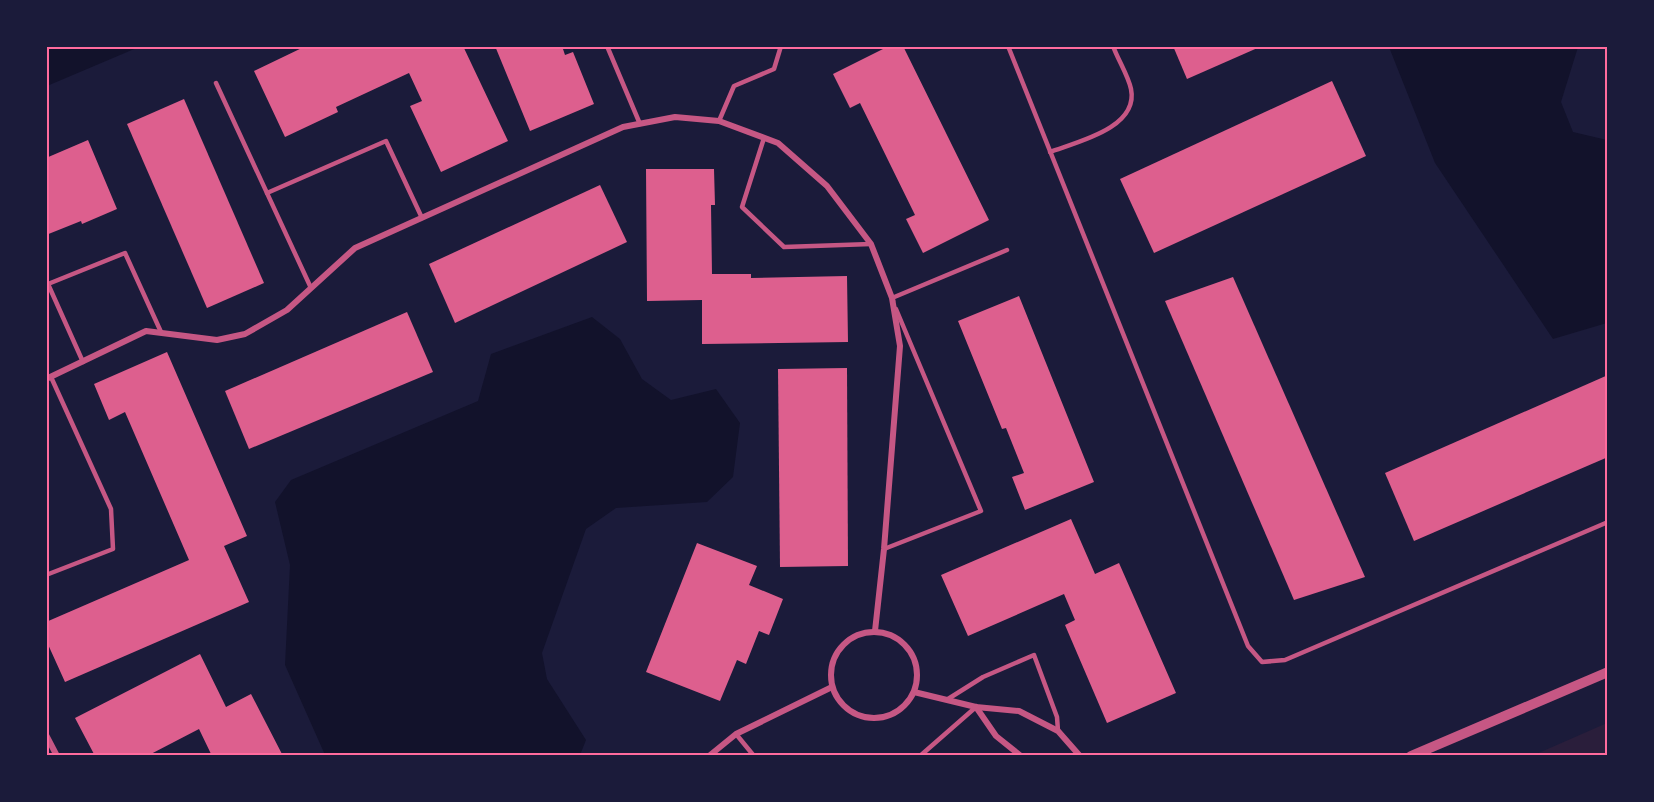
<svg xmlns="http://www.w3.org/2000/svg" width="1654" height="802" font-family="'Sofia Sans Condensed',sans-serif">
	<rect width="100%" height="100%" fill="#1b1b3a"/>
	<polygon fill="#2a1e3b" points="1607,723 1607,755 1534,755"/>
	<g fill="#12122b">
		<polygon points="47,46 139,46 139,47 47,86"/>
		<polygon points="1389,47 1578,47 1561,102 1573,132 1607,140 1607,323 1553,339 1435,163"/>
		<polygon points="592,317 620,339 642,379 671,400 716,389 740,423 733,477 707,502 616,508 586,529 542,653 547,679 586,740 580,755 325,755 285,665 290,565 275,502 291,480 478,401 491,354"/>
	</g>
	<g fill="#dd5f8e">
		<polygon points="306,46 463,46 508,141 441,172 410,106 422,101 409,73 336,107 338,112 285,137 254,71"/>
		<polygon points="495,46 562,46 565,55 573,52 594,104 530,131"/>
		<polygon points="889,46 903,46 989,220 923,253 906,219 915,215 860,103 850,108 833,74"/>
		<polygon points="1173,46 1262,46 1187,79"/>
		<polygon points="1332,81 1366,156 1154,253 1120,179"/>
		<polygon points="184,99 264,283 207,308 127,124"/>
		<polygon points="88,140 117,209 82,224 81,221 46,235 46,158"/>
		<polygon points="646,169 714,169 715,205 711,205 712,274 751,274 751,278 847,276 848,342 702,344 702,300 647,301"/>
		<polygon points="600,185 627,242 455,323 429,264"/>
		<polygon points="1233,277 1365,577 1294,600 1165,301"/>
		<polygon points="1019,296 1094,482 1025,510 1012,477 1024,473 1006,428 1002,429 958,321"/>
		<polygon points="407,312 433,372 249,449 225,391"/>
		<polygon points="167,352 247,536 224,546 249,602 65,682 46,640 46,622 189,560 125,412 109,420 94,384"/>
		<polygon points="847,368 848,566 780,567 778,369"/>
		<polygon points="1608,375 1608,457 1414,541 1385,473"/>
		<polygon points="1071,519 1095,574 1119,563 1176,693 1107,723 1065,625 1075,620 1064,594 968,636 941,575"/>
		<polygon points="697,543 757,566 749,585 783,599 769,635 759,631 746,664 737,660 720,701 646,672"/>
		<polygon points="200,654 226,707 251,694 283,756 212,756 199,729 147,756 95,756 75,718"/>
	</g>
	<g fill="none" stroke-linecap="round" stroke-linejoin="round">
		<g stroke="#c65784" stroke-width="4.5">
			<polyline points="607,46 640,124"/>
			<polyline points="1008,46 1248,646 1262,662 1285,660 1608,522"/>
			<polyline points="216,83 311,288"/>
			<polyline points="719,121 734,86 774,69 781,46"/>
			<polyline points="764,138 742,207 784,247 871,244"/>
			<path d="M1050,152C1077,142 1139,128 1131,89C1128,75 1118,60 1113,46"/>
			<polyline points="267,193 386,141 422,218"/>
			<polyline points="893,301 892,298 1007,250"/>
			<polyline points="83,362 48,284 125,253 161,332"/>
			<polyline points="884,549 981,511 896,309"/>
			<polyline points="46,575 113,549 111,509 51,377"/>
			<polyline points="948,699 983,677 1034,655 1057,717 1058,731"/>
			<polyline points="736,734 754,756"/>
			<polyline points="920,756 976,707"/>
		</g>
		<g stroke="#c65784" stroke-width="6">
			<polyline points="46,379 146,331 217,340 245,334 287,310 355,248 623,127 675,117 719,121 778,143 827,186 871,244 892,298 900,346 884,549 875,631"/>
			<circle cx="874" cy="675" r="43"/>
			<polyline points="914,692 976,707 1019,711 1058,731 1080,756"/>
			<polyline points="976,707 996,736 1021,756"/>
			<polyline points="46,735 57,756"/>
			<polyline points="709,756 736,734 832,687"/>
		</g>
		<polyline stroke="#c65784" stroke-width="10" points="1411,756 1608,672"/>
	</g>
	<rect width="1654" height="802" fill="none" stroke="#1b1b3a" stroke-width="96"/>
	<rect x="48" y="48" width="1558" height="706" fill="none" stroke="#ff6b9d" stroke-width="2"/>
</svg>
